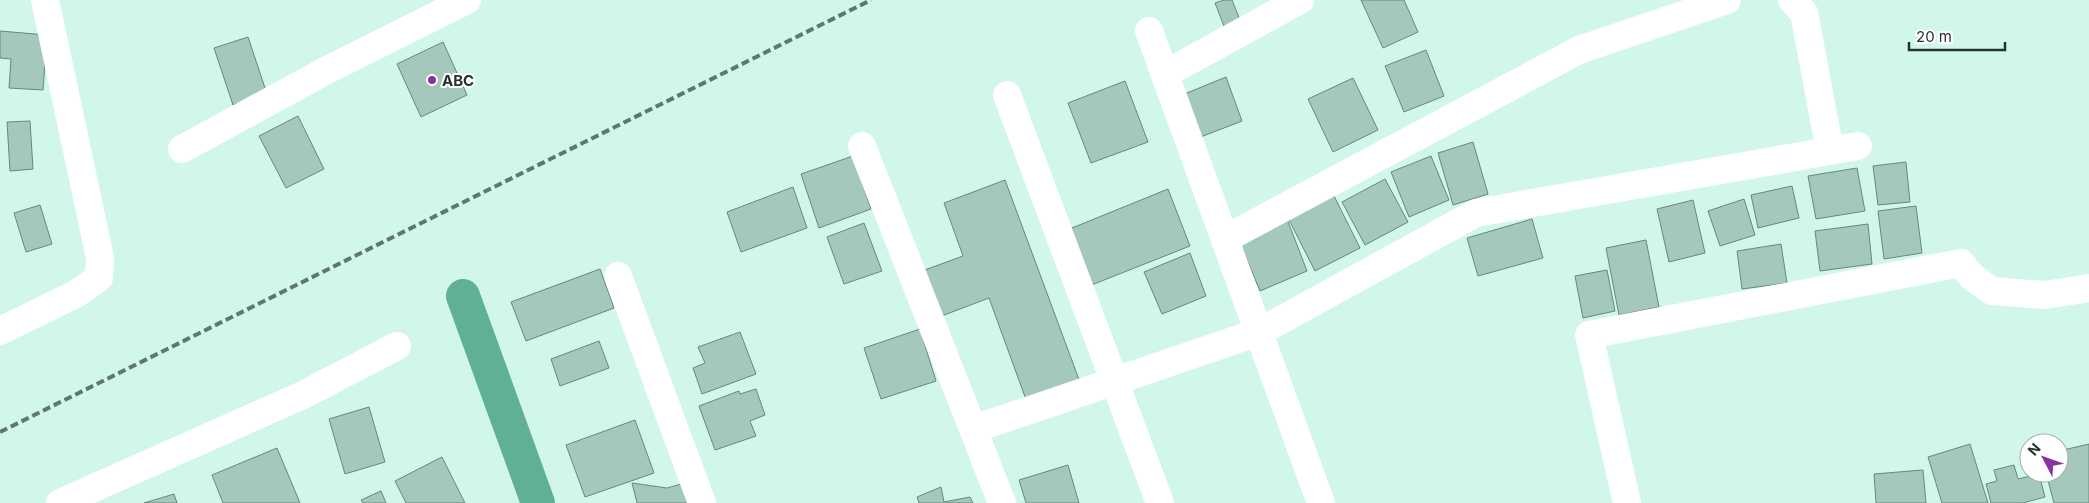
<svg xmlns="http://www.w3.org/2000/svg" width="2089" height="503" font-family="Inter,sans-serif">
	<rect width="100%" height="100%" fill="#d1f7ea"/>
	<g fill="none" stroke-linecap="round" stroke-linejoin="round">
		<polyline stroke="#5fb097" stroke-width="34" points="463,296 538,503"/>
	</g>
	<g fill="#a4c9bc" stroke="#66887c">
		<polygon points="1224,0 1232,0 1240,20 1224,26 1215,3"/>
		<polygon points="1361,0 1404,0 1418,32 1383,48"/>
		<polygon points="0,31 47,35 43,90 9,88 11,59 0,58"/>
		<polygon points="248,37 267,94 233,105 214,48"/>
		<polygon points="443,42 467,95 421,117 397,64"/>
		<polygon points="1426,50 1444,96 1404,112 1385,66"/>
		<polygon points="1226,77 1242,121 1198,138 1182,95"/>
		<polygon points="1353,78 1378,130 1333,152 1308,99"/>
		<polygon points="1125,81 1148,142 1091,163 1068,103"/>
		<polygon points="298,116 324,169 286,188 259,136"/>
		<polygon points="30,121 33,169 10,171 7,122"/>
		<polygon points="1473,142 1488,194 1453,205 1438,153"/>
		<polygon points="853,156 871,209 819,228 801,174"/>
		<polygon points="1431,156 1449,200 1409,217 1391,172"/>
		<polygon points="1906,162 1910,202 1878,205 1873,166"/>
		<polygon points="1857,168 1865,211 1816,219 1808,176"/>
		<polygon points="1385,179 1408,222 1365,245 1342,202"/>
		<polygon points="1005,180 1081,385 1028,405 989,298 939,317 922,271 963,256 944,203"/>
		<polygon points="1792,186 1799,218 1758,228 1751,195"/>
		<polygon points="793,187 807,228 741,252 727,212"/>
		<polygon points="1168,189 1190,246 1089,286 1067,230"/>
		<polygon points="1334,196 1360,248 1315,271 1288,218"/>
		<polygon points="1744,199 1755,235 1720,246 1708,211"/>
		<polygon points="1693,200 1705,253 1669,262 1657,209"/>
		<polygon points="40,205 52,244 26,252 14,213"/>
		<polygon points="1916,206 1922,253 1884,259 1878,211"/>
		<polygon points="1287,219 1307,271 1260,291 1238,238"/>
		<polygon points="1532,219 1543,258 1478,276 1467,238"/>
		<polygon points="864,223 882,271 844,284 827,237"/>
		<polygon points="1868,224 1872,264 1820,271 1815,231"/>
		<polygon points="1646,240 1659,307 1619,315 1606,248"/>
		<polygon points="1781,244 1787,283 1742,289 1737,251"/>
		<polygon points="1190,253 1206,296 1162,314 1144,272"/>
		<polygon points="600,269 614,308 526,341 511,302"/>
		<polygon points="1607,270 1615,311 1583,318 1575,276"/>
		<polygon points="920,329 936,381 881,399 864,348"/>
		<polygon points="740,332 756,374 702,394 693,368 705,363 698,347"/>
		<polygon points="599,341 609,368 560,386 551,359"/>
		<polygon points="756,389 765,415 750,421 756,436 715,450 699,406 739,391 740,394"/>
		<polygon points="369,407 385,462 345,474 329,419"/>
		<polygon points="635,420 654,473 585,497 566,445"/>
		<polygon points="1970,444 1988,503 1942,503 1928,457"/>
		<polygon points="2089,444 2089,503 2054,503 2046,473 2059,473 2059,451"/>
		<polygon points="277,448 300,503 223,503 212,475"/>
		<polygon points="442,457 465,503 406,503 395,481"/>
		<polygon points="1068,465 1079,503 1026,503 1019,480"/>
		<polygon points="2014,465 2018,479 2039,474 2045,497 2023,503 1991,503 1986,484 1997,481 1994,470"/>
		<polygon points="1923,470 1926,503 1876,503 1874,474"/>
		<polygon points="632,483 667,488 685,483 690,503 637,503"/>
		<polygon points="941,487 944,502 970,497 973,503 919,503 917,497"/>
		<polygon points="381,491 386,503 363,503 361,500"/>
		<polygon points="174,494 177,503 144,503"/>
	</g>
	<g fill="none" stroke-linecap="round" stroke-linejoin="round">
		<g stroke="#fff" stroke-width="28">
			<polyline points="1792,0 1804,13 1830,151"/>
			<polyline points="1149,31 1321,503"/>
			<polyline points="1165,74 1300,0"/>
			<polyline points="1007,95 1160,503"/>
			<polyline points="862,146 1002,503"/>
			<polyline points="182,149 329,69 467,0"/>
			<polyline points="1225,239 1579,50 1727,0"/>
			<polyline points="618,276 702,503"/>
			<polyline points="0,331 76,294 99,278 100,258 45,0"/>
			<polyline points="974,429 1259,332 1476,213 1858,146"/>
			<polyline points="60,503 303,395 397,346"/>
			<polyline points="1627,503 1589,335 1961,263 1972,277 1992,291 2045,295 2089,288"/>
		</g>
		<polyline stroke="#60776f" stroke-width="4" stroke-dasharray="8 4" stroke-linecap="butt" points="0,432 871,0"/>
	</g>
	<circle fill="#87329f" stroke="#fff" stroke-width="2" cx="432" cy="80" r="5"/>
	<g text-anchor="middle" dominant-baseline="central" stroke-width="4" stroke-linejoin="round" paint-order="stroke">
		<g font-size="15" font-weight="bold" fill="#24332e" stroke="#fff" text-anchor="start">
			<text x="442" y="80">ABC</text>
		</g>
	</g>
	<g transform="translate(2044 458) rotate(311)"><circle r="24" fill="#ffffff" stroke="#a7adab"/>
	<path d="M0-4L9 19L0 12L-9 19Z" fill="#87329f"/>
	<text y="-8" font-size="14" font-weight="bold" text-anchor="middle" fill="#24332e">N</text>
	</g>
	<path d="M1909 42v8h96v-8" fill="none" stroke="#24332e" stroke-width="2.5"/>
	<text x="1916" y="42" font-size="15" fill="#24332e" stroke="#ffffff" stroke-width="4" paint-order="stroke">20 m</text>
</svg>
